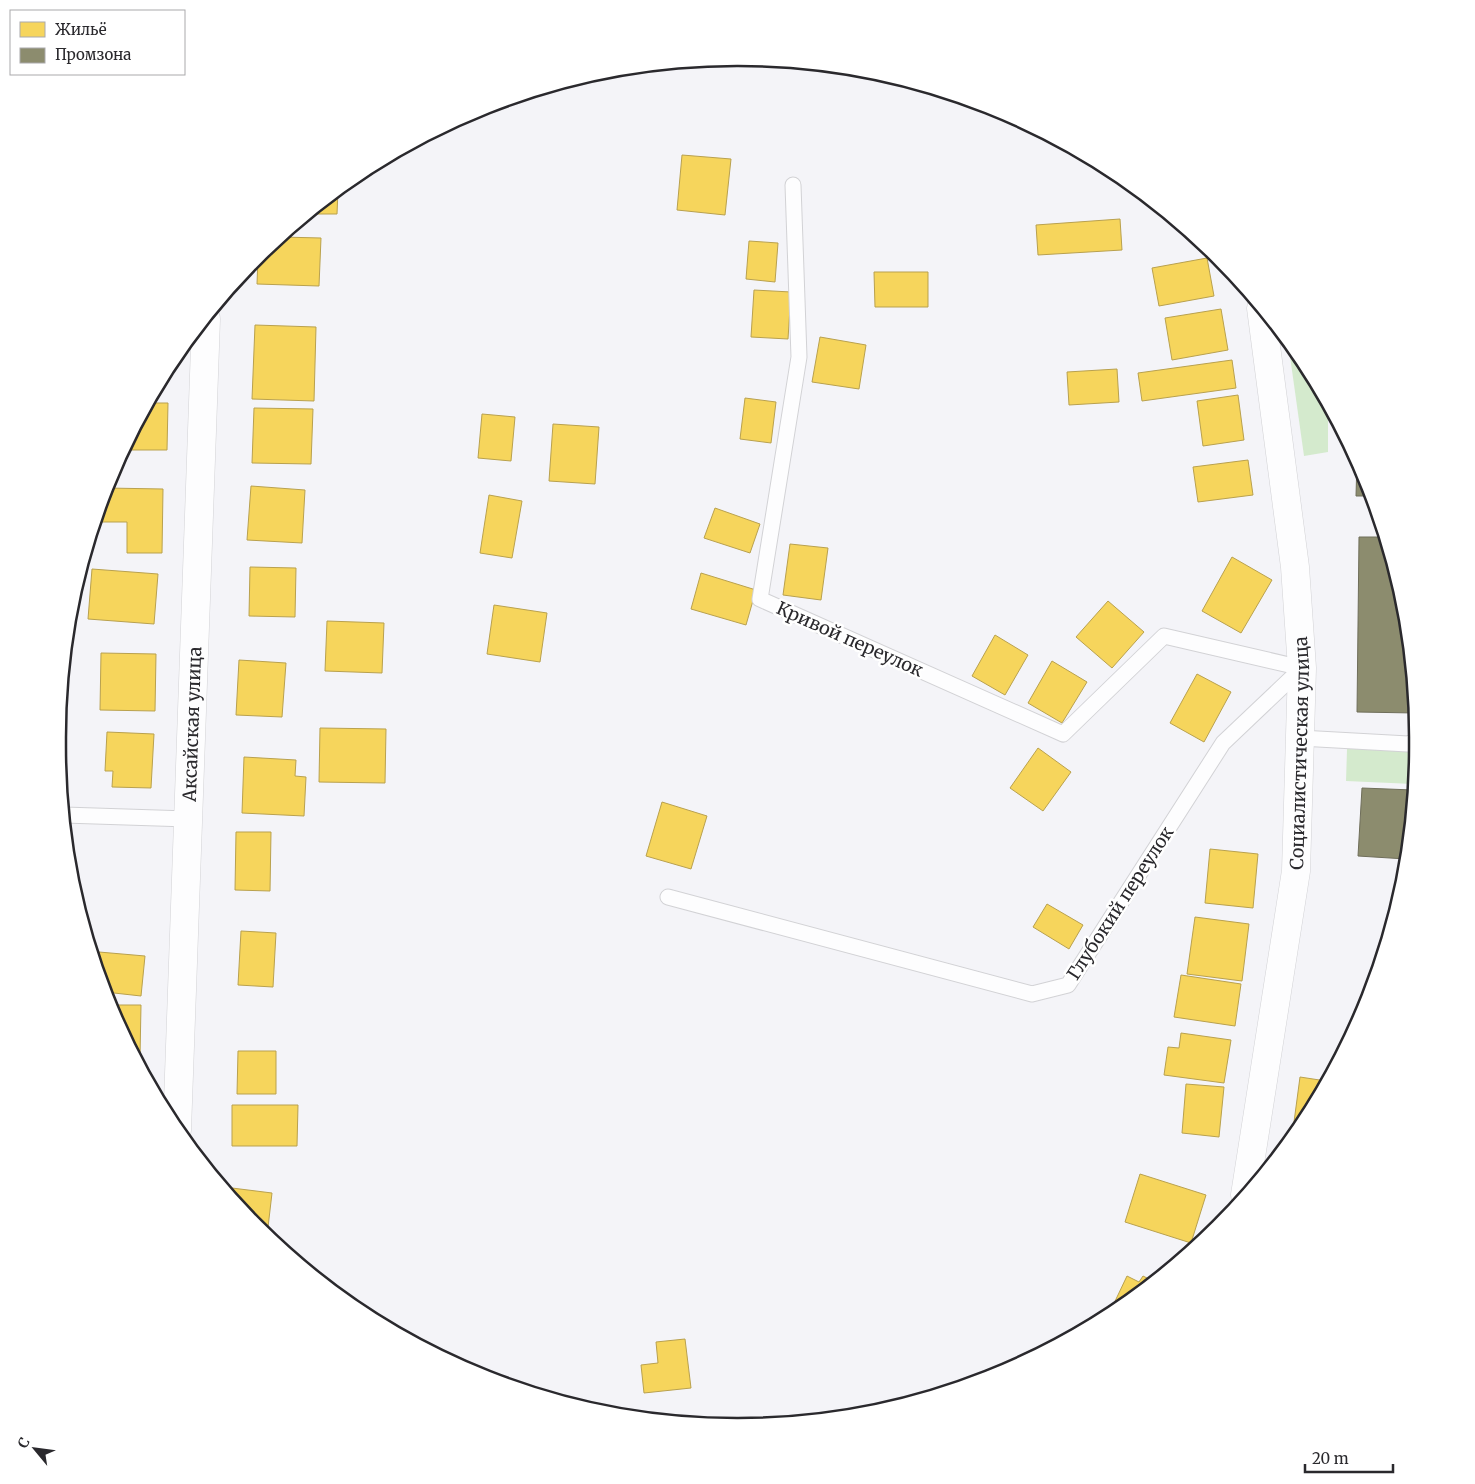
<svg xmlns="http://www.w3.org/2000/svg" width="1475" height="1484" font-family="Merriweather,serif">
	<rect width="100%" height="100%" fill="#f4f4f8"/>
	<g fill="#d4eacd">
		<polygon points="1288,342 1303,359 1328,407 1328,452 1304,456"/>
		<polygon points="1347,749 1416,750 1413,784 1346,781"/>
	</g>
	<g fill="#f6d55c" stroke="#b9a14e">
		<polygon points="682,155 731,159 725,215 677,210"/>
		<polygon points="338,190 337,214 309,214"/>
		<polygon points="1120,219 1122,250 1038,255 1036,225"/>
		<polygon points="281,237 321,238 319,286 257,284 258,256"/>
		<polygon points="749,241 778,243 775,282 746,279"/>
		<polygon points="1207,258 1214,296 1159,306 1152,268"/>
		<polygon points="874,272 928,272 928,307 875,307"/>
		<polygon points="754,290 791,292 788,339 751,337"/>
		<polygon points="1221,309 1228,350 1172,360 1165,318"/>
		<polygon points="255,325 316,327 314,401 252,399"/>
		<polygon points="820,337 866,345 859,389 812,382"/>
		<polygon points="1232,360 1236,388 1142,401 1138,373"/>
		<polygon points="1117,369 1119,402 1069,405 1067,372"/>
		<polygon points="1238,395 1244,440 1203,446 1197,401"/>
		<polygon points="745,398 776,402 771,443 740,439"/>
		<polygon points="149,403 168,403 167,450 124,450"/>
		<polygon points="254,408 313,409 311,464 252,463"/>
		<polygon points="482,414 515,417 511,461 478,458"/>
		<polygon points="553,424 599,427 595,484 549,481"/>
		<polygon points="1248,460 1253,495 1198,502 1193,467"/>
		<polygon points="251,486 305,490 302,543 247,540"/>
		<polygon points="106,488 163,489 162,553 127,553 127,522 96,522"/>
		<polygon points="489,495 522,501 512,558 480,553"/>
		<polygon points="715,508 760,524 750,553 704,538"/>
		<polygon points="790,544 828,548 821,600 783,595"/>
		<polygon points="1232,557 1272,580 1241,633 1202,611"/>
		<polygon points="250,567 296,568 295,617 249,616"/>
		<polygon points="92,569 158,574 154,624 88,619"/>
		<polygon points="701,573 756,590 746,625 691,609"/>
		<polygon points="1108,601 1144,632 1112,668 1076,637"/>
		<polygon points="494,605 547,613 540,662 487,654"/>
		<polygon points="327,621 384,623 382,673 325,671"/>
		<polygon points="995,635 1028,655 1005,695 972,676"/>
		<polygon points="101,653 156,654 155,711 100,710"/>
		<polygon points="239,660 286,663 282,717 236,715"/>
		<polygon points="1052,661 1087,682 1062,723 1028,703"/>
		<polygon points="1197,674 1231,692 1204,742 1170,723"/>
		<polygon points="320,728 386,729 385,783 319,782"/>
		<polygon points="107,732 154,734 151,788 112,787 113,771 105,771"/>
		<polygon points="1038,748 1071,772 1043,811 1010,788"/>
		<polygon points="244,757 296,760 295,776 306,777 304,816 242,813"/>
		<polygon points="662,802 707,816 691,869 646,856"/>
		<polygon points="236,832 271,832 270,891 235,890"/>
		<polygon points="1210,849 1258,854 1253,908 1205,903"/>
		<polygon points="1047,904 1083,925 1069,949 1033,927"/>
		<polygon points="1195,917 1249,924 1242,981 1187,974"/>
		<polygon points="241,931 276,933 273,987 238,985"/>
		<polygon points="99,952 145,956 141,996 105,992 97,967"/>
		<polygon points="1181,975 1241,984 1235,1026 1174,1017"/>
		<polygon points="109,1005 141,1005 140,1058 137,1058"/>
		<polygon points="1181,1033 1231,1040 1224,1083 1164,1075 1168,1047 1179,1048"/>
		<polygon points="238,1051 276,1051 276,1094 237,1094"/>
		<polygon points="1300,1077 1326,1081 1303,1124 1292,1137"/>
		<polygon points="1186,1084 1224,1087 1219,1137 1182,1133"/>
		<polygon points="232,1105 298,1105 297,1146 232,1146"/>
		<polygon points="1140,1174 1206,1195 1191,1243 1125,1222"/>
		<polygon points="224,1187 272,1193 267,1236 257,1228"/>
		<polygon points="1127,1276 1139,1282 1143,1276 1153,1281 1108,1316"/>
		<polygon points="685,1339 691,1388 644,1393 641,1365 658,1363 656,1342"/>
	</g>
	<g fill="#8c8c6e" stroke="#6f6e5a">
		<polygon points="1357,460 1366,477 1371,496 1356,496"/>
		<polygon points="1359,537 1384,537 1404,605 1415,713 1357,712"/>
		<polygon points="1362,788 1413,790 1406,859 1358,856"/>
	</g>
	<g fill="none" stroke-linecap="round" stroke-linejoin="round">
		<g stroke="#d2d2d5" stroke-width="17">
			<g id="lane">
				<polyline points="793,185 799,357 760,599 1063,734 1164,636 1302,668"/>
				<polyline points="1300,738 1408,744 1417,740"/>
				<polyline points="64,815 188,819"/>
				<polyline points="668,897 1032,994 1068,985 1223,743 1302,668"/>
			</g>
		</g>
		<g stroke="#d2d2d5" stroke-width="29">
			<g id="street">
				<path id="s1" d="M177,1130L206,319"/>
				<path id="s2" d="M1245,1195L1296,871L1302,668L1295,567L1261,308"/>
			</g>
		</g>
		<use href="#lane" stroke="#fdfdfe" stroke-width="15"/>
		<use href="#street" stroke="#fdfdfe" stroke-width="28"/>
	</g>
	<g text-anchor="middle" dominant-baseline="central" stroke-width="5" stroke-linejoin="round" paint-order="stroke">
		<g font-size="18" fill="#2a292d" stroke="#fff">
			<text transform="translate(850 639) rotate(24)">Кривой переулок</text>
			<text stroke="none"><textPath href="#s1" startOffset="406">Аксайская улица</textPath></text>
			<text stroke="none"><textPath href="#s2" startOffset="446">Социалистическая улица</textPath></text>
			<text transform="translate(1120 903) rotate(-57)">Глубокий переулок</text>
		</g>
	</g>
	<path d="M0 0H1475V1484H0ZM737 66H738A671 671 0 0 1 1409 737V747A671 671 0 0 1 738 1418H737A671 671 0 0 1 66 747V737A671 671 0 0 1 737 66Z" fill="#fff" fill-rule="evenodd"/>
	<path fill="none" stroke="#2a292d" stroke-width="2.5" d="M737 66H738A671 671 0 0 1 1409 737V747A671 671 0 0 1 738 1418H737A671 671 0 0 1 66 747V737A671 671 0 0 1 737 66Z"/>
	<rect x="10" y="10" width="175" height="65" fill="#ffffff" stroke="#aaa9ab"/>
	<rect x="20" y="22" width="25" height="15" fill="#f6d55c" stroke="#aaa9ab"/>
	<text x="55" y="35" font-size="15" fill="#2a292d">Жильё</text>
	<rect x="20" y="48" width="25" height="15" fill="#8c8c6e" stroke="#aaa9ab"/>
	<text x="55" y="60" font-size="15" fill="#2a292d">Промзона</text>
	<g transform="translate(35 1449) rotate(299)" stroke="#ffffff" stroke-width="4" paint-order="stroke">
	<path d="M0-4L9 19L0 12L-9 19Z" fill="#2a292d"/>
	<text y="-8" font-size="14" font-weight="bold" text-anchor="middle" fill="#2a292d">С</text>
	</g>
	<path d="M1305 1464v8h88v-8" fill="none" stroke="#2a292d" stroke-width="2.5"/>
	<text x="1312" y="1464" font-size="15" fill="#2a292d" stroke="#ffffff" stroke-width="4" paint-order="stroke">20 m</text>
</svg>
